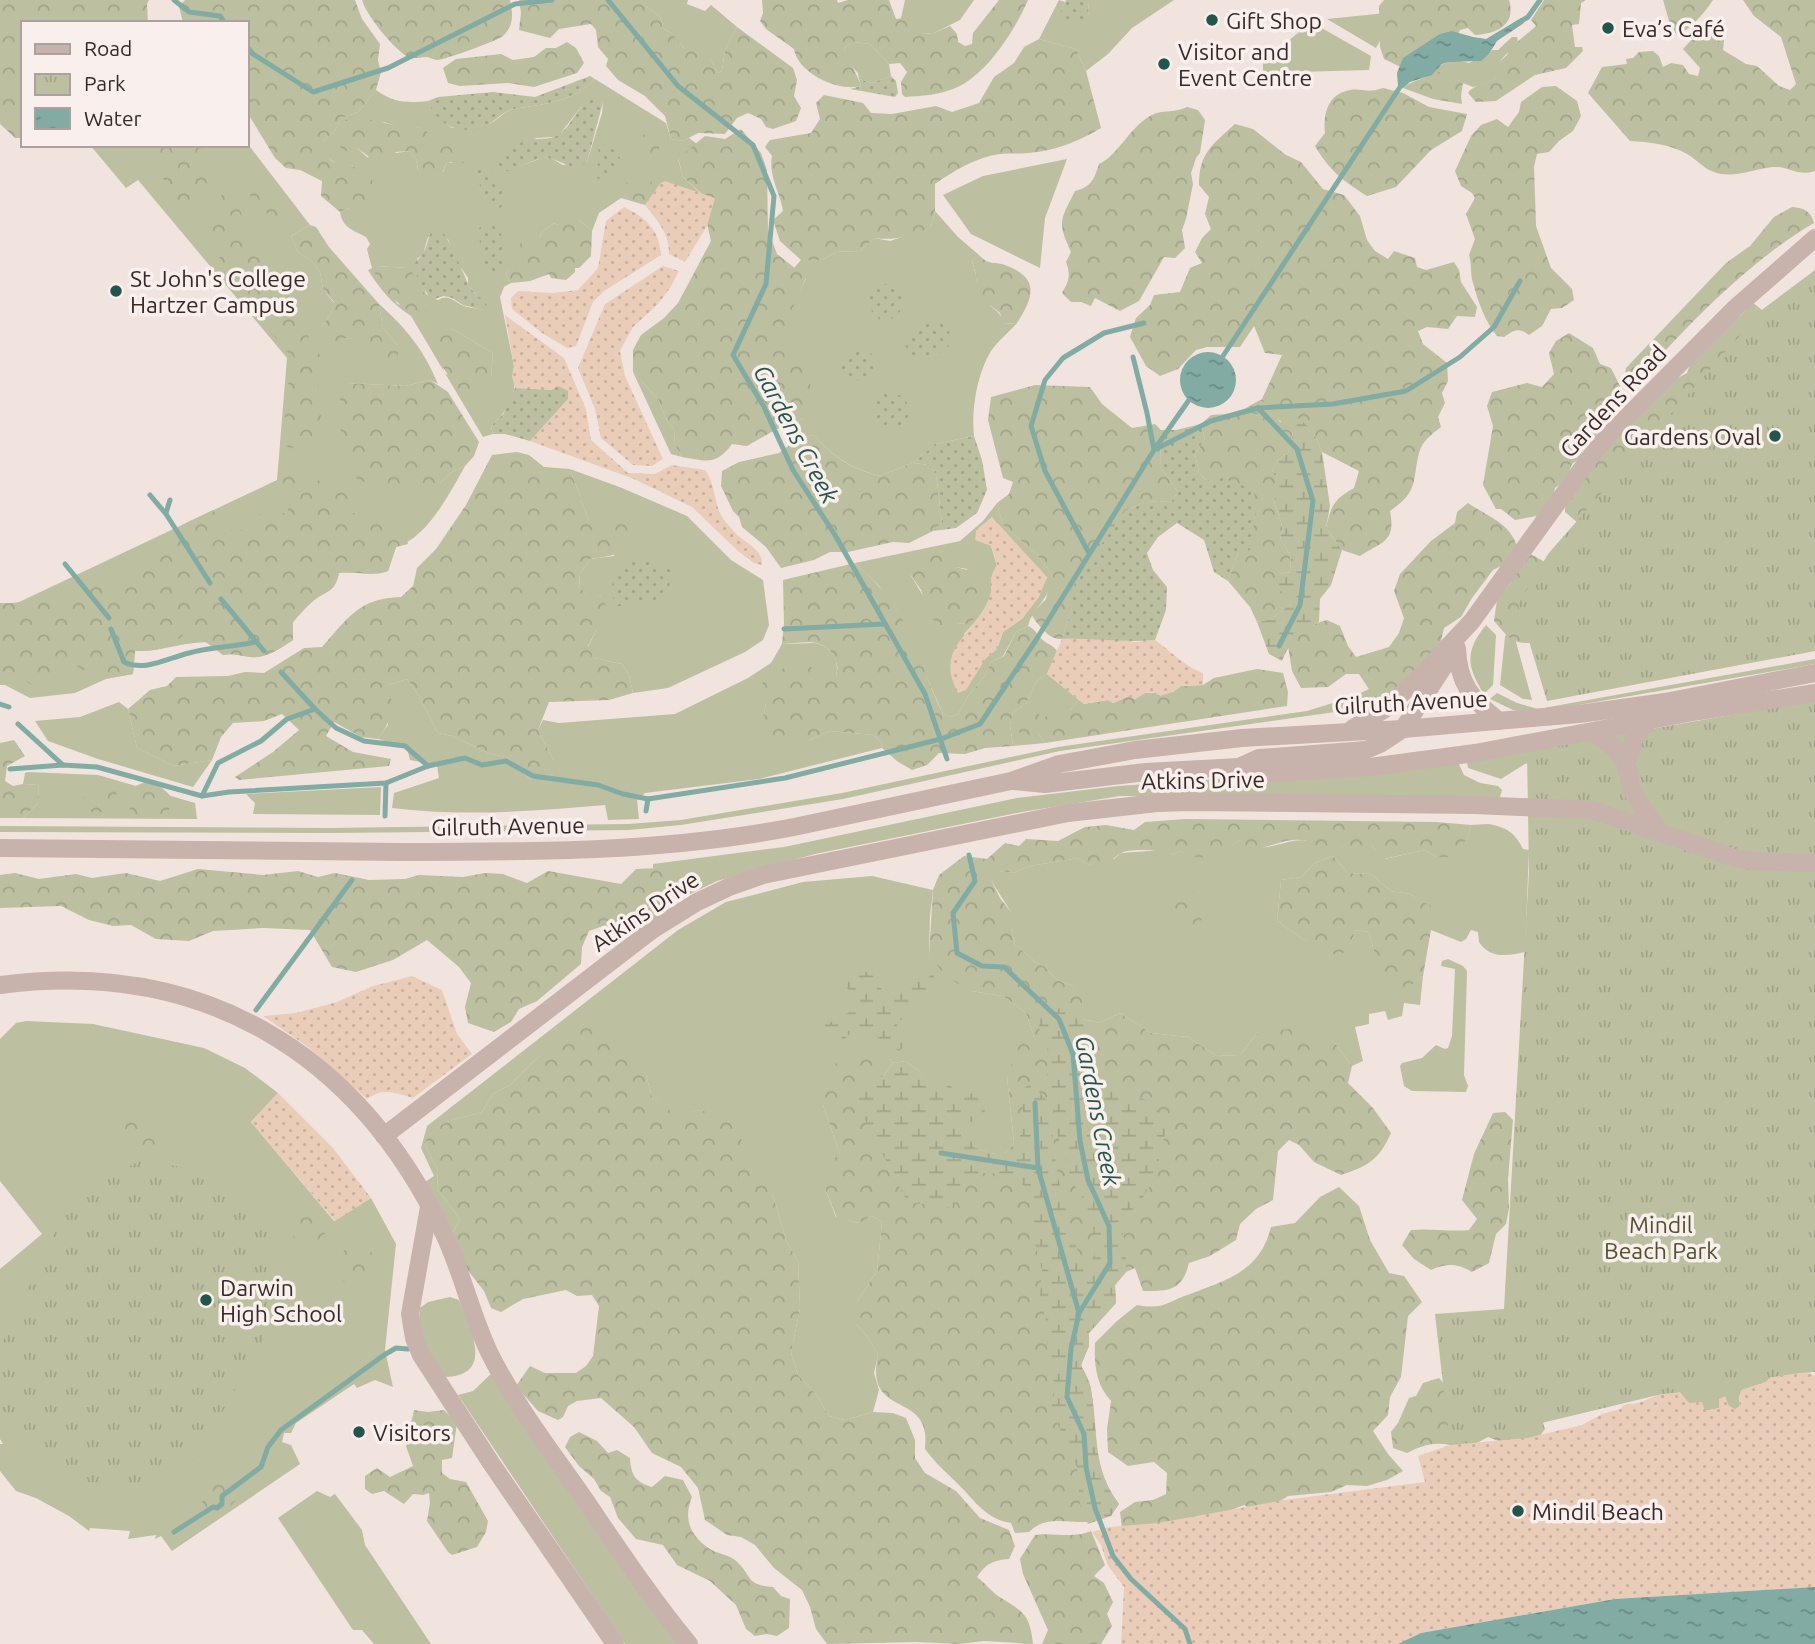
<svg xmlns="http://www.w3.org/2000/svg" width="1815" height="1644" font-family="Ubuntu,sans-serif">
	<defs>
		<pattern id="forest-crowns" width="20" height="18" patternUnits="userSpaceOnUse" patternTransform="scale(1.75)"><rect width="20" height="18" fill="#bcbfa0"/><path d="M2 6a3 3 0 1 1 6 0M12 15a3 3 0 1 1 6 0" fill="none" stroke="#a2a48a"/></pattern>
		<pattern id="wetland-marsh" width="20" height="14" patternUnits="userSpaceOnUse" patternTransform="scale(1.75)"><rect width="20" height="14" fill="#bcbfa0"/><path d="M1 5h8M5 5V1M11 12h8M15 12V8" fill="none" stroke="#a2a48a"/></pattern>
		<pattern id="sand-dots" width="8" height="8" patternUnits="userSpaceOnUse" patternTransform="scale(1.75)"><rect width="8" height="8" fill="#e9cdb9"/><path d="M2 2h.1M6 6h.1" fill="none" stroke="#c8b09f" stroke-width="1.8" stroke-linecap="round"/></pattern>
		<pattern id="park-tufts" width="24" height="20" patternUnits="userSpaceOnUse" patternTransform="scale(1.75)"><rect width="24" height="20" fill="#bcbfa0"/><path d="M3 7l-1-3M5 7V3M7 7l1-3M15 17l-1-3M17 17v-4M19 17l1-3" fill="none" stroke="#a2a48a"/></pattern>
		<pattern id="garden-dots" width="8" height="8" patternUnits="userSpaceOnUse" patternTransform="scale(1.75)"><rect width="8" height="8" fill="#bcbfa0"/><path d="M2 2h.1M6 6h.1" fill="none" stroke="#a2a48a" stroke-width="1.8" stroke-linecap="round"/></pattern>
		<pattern id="water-ripples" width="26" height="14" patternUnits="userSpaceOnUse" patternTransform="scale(1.75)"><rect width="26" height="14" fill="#81aba3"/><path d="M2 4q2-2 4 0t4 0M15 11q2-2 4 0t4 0" fill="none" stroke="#6a8b85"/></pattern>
	</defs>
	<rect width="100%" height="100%" fill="#f1e4df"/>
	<g fill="#bcbfa0" fill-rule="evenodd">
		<polygon points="641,0 688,0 687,4 705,11 711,5 737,27 725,50 722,71 718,73 711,60 707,48 684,48 673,34 664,29 660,17 642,3"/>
		<polygon points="905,0 974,0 960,20 934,33 921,34 901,18"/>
		<polygon points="1059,0 1065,2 1061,11 1088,18 1089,0 1174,0 1132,28 1108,54 1086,71 1076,49 1039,39"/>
		<polygon points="1396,12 1376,48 1327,19"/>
		<polygon points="1311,22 1371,56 1369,70 1263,73 1263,62"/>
		<polygon points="1512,37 1517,37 1518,41 1501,60 1496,78 1491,82 1473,87 1447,77 1435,70 1443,64 1455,60 1469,63 1489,54 1492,50 1498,50"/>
		<polygon points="853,42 870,44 889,64 891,76 872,83 859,79 858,73 848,63 844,48"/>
		<path d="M595,79L666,123L671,139L683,141L689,138L697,144L678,159L683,177L700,193L665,182L661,183L645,205L621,198L599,213L592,231L578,219L558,225L554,223L541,233L540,238L505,273L511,283L504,287L500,297L514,366C512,375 515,382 514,390C511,405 502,416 491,426L493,434L483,437L411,316C392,304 379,288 368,270L372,268L367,249L370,244L366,237C355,231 342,228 340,212L350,208H360L354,166C338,165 331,162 320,150L324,140L334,132L342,118L358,112L376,90C394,103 407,103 428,101C433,114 441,120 452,128C463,127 476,128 486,125C496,123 503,111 514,109C544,104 573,102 595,79ZM603,102L602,113L587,162L563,165L551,158H542L503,172L536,138L554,137L560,134L581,107ZM384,122L405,129L420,127L453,163L447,162L443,172L418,170L416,159L410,151L367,157L357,148ZM428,237L448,239L456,260L468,278V285L486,305L482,310C476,308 470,308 464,306C454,302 449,293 438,300L426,294L417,259L423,254ZM378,266L407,268L416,286L423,291L426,305L419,310L397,304ZM451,328L493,353L491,377L445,374L440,360Z"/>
		<path d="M247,143L310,225L291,236L298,252L312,261L320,272L323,289L334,303L331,313L322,327L345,338L398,346L383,328L379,304C406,328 424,350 438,384L430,380L405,386L348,383L440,483L452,472L465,466C450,493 427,538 396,547L388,571C372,577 356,571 339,573C335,593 327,590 313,601C306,607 299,615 293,622V640C281,648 265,659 251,657C239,656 234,653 223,655L208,642C183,642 160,652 135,651L133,674L106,679L75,693L30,698L5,685H0V603L15,604L277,480L287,358L138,180L126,188L90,145H247Z"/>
		<polygon points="1067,159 1045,218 1040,268 971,234 943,195 983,176"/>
		<path d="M935,211L958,237L979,255L972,261C976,276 980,293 990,305C998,313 1000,312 1004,324L1017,323C1009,332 998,341 991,351C977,374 971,410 974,436L935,444L913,463L879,476C853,469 831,456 814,435L797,439L789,424L804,418C799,402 781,346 782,333C784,318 800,294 806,278L794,268L801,260H822L836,252L860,251L874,238L890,241L931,227Z"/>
		<polygon points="633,372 658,399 666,419 675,431 674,443 682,457 671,454"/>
		<polygon points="570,469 622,488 687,516 731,560 763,580 769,625 763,640 745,652 668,688 633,693 629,675 622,664 594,658 588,647 597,629 602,597 579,590 580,574 590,559 614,556 608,521 589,521"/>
		<path d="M997,503L1003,525L1037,555L1052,575C1050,602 1034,604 1028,626L1016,632L1003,656L991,662L984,677L968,696L958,714L951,717L943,714L897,610L879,586L855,563L960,541L983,521ZM1002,530L1047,578L1023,618L1003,632L997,649L986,658L964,634C974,623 990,607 991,592C992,580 990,576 997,566L991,546ZM956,567L967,569L968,624L956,623L925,599L910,574Z"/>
		<polygon points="1511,624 1532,700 1523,699 1500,685 1505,637"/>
		<path d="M1486,625L1496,635L1493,685L1484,694C1466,666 1465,651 1486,625Z"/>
		<path d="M815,643C831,646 840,660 836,676H816L766,703L764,715L810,740L829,731L874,735L883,745L882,748L759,779L645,793L637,800L639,819L608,820L605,805C533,811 463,817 392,808L394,793L439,778L437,765L410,760L407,748L378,739L388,725L389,685L407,679L419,696L438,733L452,736L491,754L507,757L529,779L554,774V761L538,730L543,720L559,723L675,714L748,678L771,663L782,644Z"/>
		<polygon points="1815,659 1815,664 1538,712 1513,710 1490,699 1497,693 1517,703 1538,709"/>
		<polygon points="1047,674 1079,700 1070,710 1037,732 1045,743 1013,746 1010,725 1013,713 1026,703 1037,681"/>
		<polygon points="1373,687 1383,695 1356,709 1060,751 843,799 681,825 629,830 330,833 0,832 0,826 330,828 628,824 681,820 842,793 1058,747 1307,711 1352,697"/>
		<polygon points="119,702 128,709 137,748 173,766 212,760 193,787 98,759 48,741 35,721 80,717"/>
		<polygon points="1575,742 1567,753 1525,764 1501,779 1468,768 1467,762"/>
		<polygon points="1458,762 1464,775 1480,783 1498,786 1502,790 1500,797 1120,796 1022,812 815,854 717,881 682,898 679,894 690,881 653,868 653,864 784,847 1017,798 1118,786"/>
		<polygon points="28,772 98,775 195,803 197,819 23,818 39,802 38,785 23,784 25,773"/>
		<polygon points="381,787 380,815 253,814 255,803 246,794"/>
		<path d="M1488,824C1507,827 1515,833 1523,849L1529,850L1525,952C1507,956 1490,959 1479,942L1478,932L1471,930L1466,939L1461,942L1431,930L1430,906L1410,894L1391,891L1371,874L1348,873L1333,856L1315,863L1301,877L1281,880L1277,921L1304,940L1320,946L1350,944L1356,930L1369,932L1374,952L1408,987L1423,976L1420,1005L1404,1003L1402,1016L1388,1020L1385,1011L1369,1014V1024L1355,1027L1363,1061L1352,1066L1335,1043L1258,1032L1240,1055L1217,1056L1188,1037L1151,1033L1120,1013L1099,1023L1082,1019L1073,986L1057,980L1045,967L1034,961L1015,944L1011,928V912L992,882L998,871L1015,873C1025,864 1062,862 1077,858L1089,865L1114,859L1121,853L1163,850L1173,855L1180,851C1200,861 1223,853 1239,840C1247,842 1259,849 1267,847C1295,842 1299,834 1328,849L1344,846H1372L1385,859L1425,850L1437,857L1467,839L1471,825Z"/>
		<path d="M872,876L933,890L930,916L929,955L971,991L1003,996L1026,1013L1034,1037L1007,1077L1014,1143L1002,1157L974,1147L961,1121L977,1122L955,1092L931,1086L918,1070L905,1061L893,1063L879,1050L823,1105L840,1154L826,1191L836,1217L858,1223L872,1216L882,1222L877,1271L856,1303V1324L867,1336L878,1355L874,1373L879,1390L873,1412L845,1420L829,1416L816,1394L798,1375L791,1353L800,1308L798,1261L786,1240L773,1195L701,1110L676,1116L652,1097L646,1075L584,1024L536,1059L510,1085L493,1094L482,1112C453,1121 443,1117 424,1143L438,1171L437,1189L460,1219L453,1232L466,1268L425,1182L434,1176L421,1148L427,1126L678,930L726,902L803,882Z"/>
		<polygon points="1448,959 1463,966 1467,971 1464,1075 1468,1086 1466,1092 1412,1091 1404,1086 1400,1066 1402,1063 1422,1058 1436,1045 1445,1049 1448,1048 1452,1036 1455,969 1441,966 1442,961"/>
		<polygon points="26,1021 93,1024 204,1048 245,1068 278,1093 251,1122 334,1221 371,1198 396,1244 385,1350 393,1387 375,1380 357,1388 354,1384 296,1423 291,1433 284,1433 282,1442 291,1445 300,1464 172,1551 161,1536 155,1539 156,1535 128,1539 130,1531 90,1528 89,1531 69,1516 36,1498 16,1491 0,1471 0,1444 3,1444 0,1439 0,1269 42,1234 0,1181 0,1039 16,1023"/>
		<path d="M450,1297L459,1300C470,1327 496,1376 445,1377C430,1355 416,1336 420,1308L428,1302Z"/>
		<polygon points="1663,1361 1773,1375 1766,1382 1742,1390 1739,1397 1740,1406 1735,1410 1729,1406 1705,1411 1689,1403 1680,1393 1669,1394"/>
		<polygon points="493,1372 680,1644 625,1644 458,1395 473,1391"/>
		<polygon points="317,1491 330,1497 335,1494 362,1530 365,1545 431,1644 374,1644 362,1630 353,1630 278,1518"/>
	</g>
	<g fill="url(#forest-crowns)">
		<polygon points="0,0 149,0 147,4 148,23 23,23 23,138 15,138 0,124"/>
		<path d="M185,0H355L362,19L380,44L378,60L381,72L376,90L358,112L342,118L334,132L324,140L321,149C336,169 337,160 355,167C360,169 366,173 371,175C375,190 372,197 360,208H350L340,212L321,196L322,181L300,170L286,168L275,158L250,117L247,103V23H183L179,6Z"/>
		<path d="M362,0H510C513,13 514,26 503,36C499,40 442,61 437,60C433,60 430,57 426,57C422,57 414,59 410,58C396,52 366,15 362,0Z"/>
		<polygon points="519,0 641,0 642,3 660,17 664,29 673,34 684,48 696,42 708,48 711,60 718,73 722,71 725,50 737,27 793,68 797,80 794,96 801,108 796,121 773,129 766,127 761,119 748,113 737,118 725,134 698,133 683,141 671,139 665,116 645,96 618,80 606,66 608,59 598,47 596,30 591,24 559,29 550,38 519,30 521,13"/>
		<path d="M762,0H837L838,3L848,0H889L896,19L910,17L920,22L922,34L934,33L950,26L957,34L958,42L965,46L972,44L973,33L999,0H1028C1015,30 986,77 953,89C937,95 921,96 905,97L902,94L901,82L907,72L900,63L889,64L870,44L853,42L844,48C848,63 857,72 861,86C839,92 798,74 794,49L766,29L760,21L763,13Z"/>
		<path d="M1384,0H1509C1517,25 1496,34 1475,35L1468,28L1460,30L1455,41L1403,68L1384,59L1380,47L1379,6Z"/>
		<path d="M1544,0H1586L1581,3L1579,24L1572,25L1575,47H1582L1583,51L1566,68L1535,75L1496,101L1476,102L1468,93C1476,82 1487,86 1496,78L1495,66L1507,55L1509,49L1536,26L1531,20Z"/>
		<path d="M1663,0H1713C1705,12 1691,29 1677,35L1671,28Z"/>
		<path d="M1743,0H1815V171C1797,177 1790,166 1773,167C1754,169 1733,179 1714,172C1704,169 1696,159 1687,154C1670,144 1649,142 1630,141L1588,93L1602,67L1627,64L1626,59L1633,58L1639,52L1653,51L1659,56L1663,67L1671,63L1683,65L1689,74L1698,76L1700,68L1683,49L1709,21L1718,24L1725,31L1723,50L1746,64L1757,66L1779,86L1790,90L1796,84L1781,37L1754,16Z"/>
		<path d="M1039,39L1076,49L1086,71L1101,128C1078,142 1054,151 1028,153C1019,154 1009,153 1000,154C976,157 954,171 935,184V211L931,227C911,236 895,241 874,238L860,251L836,252L822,260H801L780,241L773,220L783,211C780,192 768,175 772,156L765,147L770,140L811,133L820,119L816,103L824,95L863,103L871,113L892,114L936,106L952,112L979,103L994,77L1014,63L1024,47Z"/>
		<polygon points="567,42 576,48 584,63 577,73 534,87 508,83 460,86 448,83 443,68 456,59 501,54 513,60 534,57 546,48 556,48"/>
		<path d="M1435,70L1463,83L1461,96L1462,104L1433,99L1403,88C1413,79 1427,80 1435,70Z"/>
		<path d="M1556,86L1577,101L1581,116L1573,131L1559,141L1549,152L1537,154L1534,167L1536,226L1551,268L1572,289L1574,300L1562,308L1551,309L1542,326L1529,335C1519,327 1514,330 1504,337L1497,336C1485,322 1478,301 1473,283C1470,274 1472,264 1469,255L1475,239L1466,214L1475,198L1472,193L1461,186L1455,171L1471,136L1481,125L1497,119L1508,127L1519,112L1521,102L1542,87Z"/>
		<path d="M1383,88L1403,93L1429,107L1467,114L1462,131L1431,150L1396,187L1367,196C1343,181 1329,170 1315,146L1325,133C1323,113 1328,94 1350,90C1364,88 1365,94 1383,88Z"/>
		<path d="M1187,107L1198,110L1205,120L1200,153L1196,158L1191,173L1193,184L1186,219L1182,230L1185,248L1175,258L1164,257L1139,301L1120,311L1095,298L1091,306L1081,302H1071L1062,293C1069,281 1071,275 1066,262L1071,252C1057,221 1060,221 1075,191C1091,187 1094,180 1099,164C1119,155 1131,124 1154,114C1164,110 1175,113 1187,107Z"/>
		<path d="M363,119C383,121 400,129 420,127L430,134L435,141L444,133L463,140L469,149L464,163L447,162L439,180L428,183L418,169L416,159L410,151L396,152L383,167L357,148L350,152L341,149L337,137L344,120Z"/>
		<path d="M1235,124L1253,129L1286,155L1301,162L1323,189L1344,195L1360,216L1367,240L1375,251L1388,259L1394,251L1415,258L1417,267L1426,270L1454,262L1459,270L1461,282L1477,307L1475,317L1457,316L1448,329L1427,327L1418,331L1423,344L1447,363L1448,381L1442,393L1445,403L1438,417L1441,427C1432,434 1422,441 1419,453C1412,482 1419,491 1390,511C1396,542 1383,541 1360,556L1342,550L1326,528C1331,506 1333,500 1354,488L1359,471L1322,452L1313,431C1285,424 1278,426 1262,399L1282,355L1265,353L1254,326L1240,347H1207L1196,350L1178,369L1160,376L1146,366L1130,337L1136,318L1150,305L1154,295L1180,292L1190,268L1202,263L1195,252L1202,238L1211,229L1205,214L1209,197L1199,185C1199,153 1212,145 1235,124Z"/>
		<path d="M741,129L761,153L767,170L768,230L777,254L806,277C799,297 787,315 782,335L814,392L804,418L775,430L747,446L732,444C716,466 706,461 682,457L674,443L675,431L666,419L658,399L633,372V350L641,335L664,318L678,303L711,241L706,219L713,204L683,177L678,158L705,136L725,139Z"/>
		<polygon points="648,134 659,142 659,151 652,164 640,162 630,149 636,136"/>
		<path d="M153,145H203C202,155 206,158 207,167C211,184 199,201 189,213H178L168,193Z"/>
		<polygon points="637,173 650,178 654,189 646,201 637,202 624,195 626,183"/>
		<path d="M263,181C273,191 278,202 289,212L285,223L272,221L263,207L250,200L251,189Z"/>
		<path d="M226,191L237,202L250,238L306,319C307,341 312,351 331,363L329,373L319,384L314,402L321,415L319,426L322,435L311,453L285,446V410L293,398L287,388L294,360L273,335L272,325L248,308L242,296L218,270L220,255L204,233L215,202Z"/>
		<path d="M1792,207C1804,208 1811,211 1814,223C1752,259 1684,327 1638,382L1629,387L1624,379L1626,368L1726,263L1750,246L1774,217Z"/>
		<polygon points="562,219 578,219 592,231 591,256 579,268 575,268 575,272 566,280 551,278 549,274 530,281 511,283 505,273 517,260 515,253 524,238 540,238 541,233 554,223 558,225"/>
		<polygon points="310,225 316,227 329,247 379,304 383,328 398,346 398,361 386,366 369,359 359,341 345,338 329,343 322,327 331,313 334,302 323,289 320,272 312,261 298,252 291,236"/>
		<path d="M979,255C990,266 992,261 1005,265C1040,278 1034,297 1017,323L1003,324L1000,313L990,305L977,306L973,290L978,282L972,261Z"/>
		<path d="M377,266L407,268L412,271C414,284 422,288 428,299L426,305L415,315C402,308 380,288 375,274Z"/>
		<path d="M1752,302L1767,314L1591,534L1565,512C1565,493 1577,473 1595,466L1599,451L1665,385L1687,373C1694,352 1715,336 1732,322C1741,315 1746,312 1752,302Z"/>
		<path d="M451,328L493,353L491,377L481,390L459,389C452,381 428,349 431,339C432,335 435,332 438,329Z"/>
		<polygon points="1569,333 1593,348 1600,364 1611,368 1620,386 1618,400 1609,410 1594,438 1585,444 1580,458 1572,464 1566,480 1555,488 1552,502 1537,516 1515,520 1501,509 1496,509 1483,485 1493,426 1487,406 1492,392 1527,383 1542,387 1554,374 1549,353 1556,341"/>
		<polygon points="430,380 448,392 479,442 474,456 465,466 452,472 440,483 377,488 357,479 345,456 340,426 340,396 348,383 405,386"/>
		<path d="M1035,385L1090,387L1102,404L1132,428L1155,424L1161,430L1160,467L1178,492L1171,502L1146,501L1125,511L1072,608L1062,639C1049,640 1038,625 1031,614L1046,599L1052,575L1037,555L1003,525L997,503L1009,494L1013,482L1003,478L988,420L991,397Z"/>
		<polygon points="1244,409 1257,416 1267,413 1293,433 1288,453 1278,460 1272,470 1280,486 1274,501 1283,529 1280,538 1290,555 1291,572 1280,574 1291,604 1271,619 1257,622 1250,607 1228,581 1238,553 1245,486 1207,481 1199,473 1195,454 1205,439 1201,424 1211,415 1226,414"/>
		<path d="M814,435C831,456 852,469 879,476L913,463L930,465L936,474L942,523L933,531L909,543L893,542L848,552H830L814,560L781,568L766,547L742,527L739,517L733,511L721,486L722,471L739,462L779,453L797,439Z"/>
		<path d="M517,452L529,455L544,467L570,469L589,521L630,518L638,529C624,555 618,555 590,559L580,574L579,589L602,597L611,616L597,629L588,646L594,658L622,664L629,675L633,693L609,700L549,702L538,730L554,761V774L529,779L507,757L491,754L452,736L438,733L419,696L407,679L389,685C394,708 392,721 378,739L361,737L334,722L326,736L353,752L391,759L389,766L239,780L235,777L273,752L299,730L282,714L264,721L233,723L221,737L212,760L173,766L137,748L128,709L150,690L167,686L176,677L228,676L245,672L264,673L304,648L322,647C348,618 359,598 401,597L413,586L417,568L436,549L466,505L492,455Z"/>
		<path d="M285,463L303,470L324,484L335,483L347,490L353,513L365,515L380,511L390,520L402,519L408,544L396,547L388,571C372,577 356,571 339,573C334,593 327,590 313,601C306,607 299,615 293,622V640C281,648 265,659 251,657C239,656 234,653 223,655L188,629C175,647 157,652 135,651L133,674C104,679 97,679 71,663L44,685H32L6,670L0,674V603C21,605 42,595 63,600L101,575L113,581L126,579L166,553L172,541L186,523L213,510L227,530L239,531L253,525L258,515L270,508L279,513H287L290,503C277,485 279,483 285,463Z"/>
		<path d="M1468,503C1488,517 1509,522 1517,546L1507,563L1493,570L1472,598L1461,617L1444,628L1439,650L1388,697H1374L1359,674H1346L1328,687L1301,688L1292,671L1288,646C1299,634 1310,624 1327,620L1340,626L1348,646L1356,657L1389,647L1399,633L1404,618L1394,591L1400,574L1431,541L1455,523L1457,512Z"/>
		<polygon points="931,553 948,557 956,567 979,573 985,597 979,601 977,616 968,624 956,623 941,627 930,617 921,590 910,574 908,562"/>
		<path d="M1529,553L1550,565L1544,641C1515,646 1512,642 1494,621L1497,600L1510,584L1520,562Z"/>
		<path d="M855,563C870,577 885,591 896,608C916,641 926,680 943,714L951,717L958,714L968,696L984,677L991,662L1004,656L1016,632L1028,626C1036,629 1037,636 1044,641C1049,645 1053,645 1057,651L1047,674L1037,681L1026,703L1013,713L1010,725L1013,746L985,748L965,754L939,753L927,765L912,770L897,761L882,748L883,745L874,735L829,731L810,740L772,738L764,715L766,703L762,683L790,664L809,663L816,676H836C838,668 838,666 835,659C825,636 803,643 782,644L784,623L783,580Z"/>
		<polygon points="1257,669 1283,673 1288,692 1287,706 1045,743 1037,732 1029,735 1019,733 1017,720 1019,712 1038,712 1042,721 1053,709 1062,713 1070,710 1079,700 1084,704 1108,700 1113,703 1129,696 1135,699 1145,693 1173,692 1181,686 1203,685 1214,678"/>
		<polygon points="14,740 25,756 7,766 5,781 13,786 23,784 38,785 39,802 23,818 0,818 0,743"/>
		<polygon points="100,782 115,788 119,805 110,812 91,812 83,799"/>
		<path d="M145,782C160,784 166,790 175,802L165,815L142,816L130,812L129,800L133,787Z"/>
		<path d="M1185,819L1436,822L1471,825L1467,839L1451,857H1437L1425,850L1384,859L1372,846H1344L1325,852C1299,828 1280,846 1251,850L1239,840C1219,856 1204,864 1180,851L1173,855C1162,850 1132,848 1121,853C1117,855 1115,858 1112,860C1105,864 1097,864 1089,865L1077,858C1062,862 1025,864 1015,873L999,871L992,882L1000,898L1011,912V928L1015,944L1034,961L1045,967L1057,980L1073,986L1082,995V1019L1099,1023L1120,1013L1151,1033L1188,1037L1217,1056L1240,1055L1258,1032L1289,1029L1335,1043L1352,1066L1348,1083L1373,1108L1391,1133C1379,1160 1368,1166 1341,1175L1314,1162L1299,1145L1289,1140L1278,1151L1273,1200L1256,1209L1240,1224L1236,1240L1210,1256L1189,1263C1182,1292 1168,1291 1143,1291L1135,1268L1126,1272L1115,1285L1116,1303L1089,1333V1346L1081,1365C1085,1373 1090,1381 1091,1390C1098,1432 1091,1467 1119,1504C1093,1541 1055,1505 1029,1532L1015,1533L1011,1523C986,1519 976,1502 959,1485C947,1473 935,1463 925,1449C925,1444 926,1438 925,1433C920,1394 865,1414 878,1355L867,1336L856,1324V1303L877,1271L882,1222L872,1216L859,1223L837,1218L826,1191V1165L840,1154L823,1105V1080L846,1051L880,1050L893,1063L883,1076L961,1121L974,1147L1002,1157L1014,1143L1007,1077L1018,1046L1034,1037L1026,1013L1003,996L971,991L946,977L929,955L933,890L939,875L964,856L987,859L1005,843L1019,846L1026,839L1058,841L1085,827L1106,825L1134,830L1145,822Z"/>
		<polygon points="1333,856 1348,873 1371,874 1391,891 1410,894 1431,906 1431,930 1423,976 1409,987 1387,986 1368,969 1374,952 1369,932 1356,930 1350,944 1340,957 1304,940 1277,921 1281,880 1301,877 1315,863"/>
		<polygon points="658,868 690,880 679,894 665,902 662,916 636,931 618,937 603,926 589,931 582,947 581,964 537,1001 519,1009 511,1022 494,1032 468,1023 465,1007 471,983 459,967 427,940 393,960 356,972 332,967 310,930 263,928 213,931 189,941 156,939 131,925 113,926 89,920 61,906 0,908 0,875 15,873 39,879 76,874 92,878 126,873 160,881 198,869 263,875 298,871 318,877 335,873 369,880 405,879 419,875 463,877 485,873 503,874 527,883 548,871 621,884 636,869"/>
		<polygon points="1191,891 1204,899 1199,911 1202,917 1201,924 1189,931 1171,915 1172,903 1184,901"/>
		<path d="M584,1024L618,1037L635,1057L646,1075L652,1097L676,1115L701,1110L732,1123L773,1195L786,1240L798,1261L800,1308L791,1353L798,1375L816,1394L829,1416L845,1420L873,1412L893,1413L906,1418L915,1440V1458L925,1473L956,1491L980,1518L1009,1530L1015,1546L1009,1559C993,1560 986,1564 977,1577C985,1583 991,1591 998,1596C1022,1611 1030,1613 1033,1644L984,1641L959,1644L916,1642L827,1644L816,1629L810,1607L802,1590L774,1568L755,1545L741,1537L727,1535L705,1520L698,1488L681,1467L652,1453L634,1427L601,1398L577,1401L568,1406L563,1417L558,1420L538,1411L516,1386L530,1366L545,1373H576L586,1366L593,1356L599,1306L592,1295L577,1296L566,1290L523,1299L501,1312L491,1308L484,1291L466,1268L453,1232L460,1219L437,1189L438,1171L424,1143C442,1117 453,1121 482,1112L493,1094L510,1085L536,1059L561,1039Z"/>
		<path d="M1505,1112L1513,1120L1508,1179L1509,1208L1506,1224L1496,1234L1489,1263L1472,1272C1457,1263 1447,1263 1431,1270L1414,1259L1402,1245L1411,1230C1431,1228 1448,1232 1469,1230L1477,1219L1462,1200L1474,1154L1493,1113Z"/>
		<polygon points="133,1118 152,1122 158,1141 143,1155 124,1152 120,1139 124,1123"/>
		<path d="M1339,1187L1359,1206L1370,1240L1389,1273L1404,1276L1422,1302L1408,1316L1401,1377L1390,1397L1388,1415L1373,1431L1388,1454L1403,1471L1387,1480L1367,1486L1347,1485L1331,1492L1288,1496L1273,1506L1255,1511L1244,1505L1224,1513L1123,1536L1120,1512L1135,1502L1153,1500L1166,1494L1167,1473L1154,1462L1128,1466L1108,1452L1107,1429L1111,1401C1096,1385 1094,1365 1095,1343L1117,1321L1137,1305C1164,1310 1166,1302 1190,1294C1229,1279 1260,1271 1271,1227L1295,1223L1320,1197Z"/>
		<polygon points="305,1207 323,1211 329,1230 314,1244 295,1241 291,1228 295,1212"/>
		<polygon points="353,1246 371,1251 377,1269 362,1284 343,1281 339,1267 343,1251"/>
		<path d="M1439,1378L1451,1392L1541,1416L1545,1429L1537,1440L1509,1445L1488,1437L1466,1449C1440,1442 1431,1441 1407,1453L1393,1448L1391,1432L1398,1423L1409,1398L1416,1396L1423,1383Z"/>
		<polygon points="414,1410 428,1412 444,1410 457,1423 452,1458 442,1460 442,1473 450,1479 466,1482 488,1521 486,1532 477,1547 452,1555 448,1552 427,1521 430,1503 429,1493 423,1495 413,1494 404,1504 384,1491 372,1494 365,1489 365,1476 377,1468 390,1477 413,1466 406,1446"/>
		<path d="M579,1432L597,1441L608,1453L617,1450L630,1458C631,1475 635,1482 652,1487L665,1476L683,1480L692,1497C683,1519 690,1536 710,1549C718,1554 727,1554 735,1560C753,1575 744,1585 773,1587L781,1596L790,1599L789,1628L777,1636L767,1634L755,1636L746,1629L736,1605L710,1581L677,1565L663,1545L636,1539L618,1518L610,1497L601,1491L594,1479L579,1466L565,1447L570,1437Z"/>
		<polygon points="214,1474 233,1479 239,1497 224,1512 204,1509 201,1495 204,1479"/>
		<path d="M1091,1531L1105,1565L1094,1576L1104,1583L1113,1602L1107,1614L1112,1626L1101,1644H1042L1048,1630L1023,1574L1020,1559L1035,1535C1054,1532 1073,1539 1091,1531Z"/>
	</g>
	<g fill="url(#wetland-marsh)">
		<path d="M1262,399L1280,422L1297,417L1313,431L1322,452L1330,506L1326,528L1342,550L1331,585L1320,599L1319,622C1301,632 1290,641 1282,661L1269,654L1257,622L1271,619L1291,604L1273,580L1280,574L1291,572L1290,555L1280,538L1283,529L1274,501L1279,486L1272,470L1278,460L1288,453L1293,433L1283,427L1275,426L1267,414L1257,416L1244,409Z"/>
		<path d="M862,970L882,980L881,992L902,990L933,974L936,983L906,1007V1014L896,1027L909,1042L899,1051L858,1025L840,1044L825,1039V1023C842,1021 846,1011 863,1005C856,993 846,990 839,979L845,975Z"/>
		<path d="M1061,1008L1082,1019L1094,1047L1086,1060L1091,1082L1156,1103L1166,1130L1155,1176L1143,1198L1130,1212L1123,1233L1126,1251V1272L1115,1285L1116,1303L1089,1333V1346L1081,1365C1084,1373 1090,1381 1091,1390C1099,1432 1091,1467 1119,1504L1111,1516L1088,1524L1080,1504L1077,1467L1051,1409L1055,1388L1048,1350L1046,1322L1040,1296L1042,1270L1034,1240L1031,1195L1014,1174L983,1173L961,1183L954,1208L907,1202L854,1098L860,1080L883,1076L893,1063L905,1061L918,1070L931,1085L947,1080L955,1092L975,1094L986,1110L977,1122H962L974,1147L1002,1157L1020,1137L1023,1115L1022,1090L1031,1083L1049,1103L1058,1178L1075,1244L1083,1263H1090L1095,1254L1093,1223L1085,1202L1071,1179L1058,1136L1047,1079L1050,1055L1040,1036L1038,1012Z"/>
	</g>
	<g fill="url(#sand-dots)">
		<path d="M665,181L715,198L707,226L685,262L669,254C669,232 658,222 645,205L661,183Z"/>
		<path d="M624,207C645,217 660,230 661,255L604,291L593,302L576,346L567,348L542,333L512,309L511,298L518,291L553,293L578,290L598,268L606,221Z"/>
		<polygon points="663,266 679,271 670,288 658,304 633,327 620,351 625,376 663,459 652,466 633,465 601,438 595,409 578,368 605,304"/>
		<path d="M505,315L564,358L586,409L591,440L628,473L655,474L672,465L705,470C714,482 714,497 719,511C722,518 727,524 732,529C741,542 764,548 762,565L754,563L738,551L692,507L634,479L530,441L568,399L553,390L515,388L512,376L514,366Z"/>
		<path d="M992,517L1047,577L1039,597L1023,618L1003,632L997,649L986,658L966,690L958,693C933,646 976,635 990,596C994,583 986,583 997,565L991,546L975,540L976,530Z"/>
		<path d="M1104,638L1135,642L1155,640C1171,651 1185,667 1203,673V685L1181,686L1173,692L1160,696L1154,692L1145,693L1135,699L1129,696L1113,703L1107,700L1084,704L1047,674L1062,639Z"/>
		<path d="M412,976L442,990L457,1034L472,1054L413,1098C395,1093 384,1087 367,1099L308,1047L263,1016L296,1013L337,1002L373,986Z"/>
		<polygon points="278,1093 333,1148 371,1198 335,1221 251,1122"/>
		<polygon points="1781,1369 1807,1372 1815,1376 1815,1587 1615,1599 1421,1633 1399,1644 1121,1644 1124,1587 1108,1566 1101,1545 1092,1532 1109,1527 1158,1523 1284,1500 1425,1482 1418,1456 1450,1445 1527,1438 1582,1425 1602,1414 1620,1409 1624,1405 1638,1403 1658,1395 1680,1392 1689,1403 1702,1402 1705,1411 1719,1408 1719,1399 1725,1396 1729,1406 1735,1409 1740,1406 1739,1397 1742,1390 1766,1382"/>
	</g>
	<g fill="url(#park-tufts)">
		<polygon points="1815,270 1815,651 1547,701 1518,605 1548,554 1763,309"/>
		<polygon points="1815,700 1815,1372 1799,1373 1658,1395 1450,1445 1435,1314 1504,1309 1529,871 1527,751"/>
		<polygon points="142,1160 214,1173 264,1217 281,1272 270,1328 197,1457 134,1492 56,1475 1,1408 2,1343 59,1224 89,1186"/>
	</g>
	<g fill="url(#garden-dots)">
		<polygon points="1066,0 1089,0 1088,18 1067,23 1061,11"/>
		<path d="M590,76L595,79C573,102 544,104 514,109C503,111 496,121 486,126C461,136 437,126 428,101L438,97L493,92L535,97Z"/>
		<polygon points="891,76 896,81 898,93 895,97 850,89 861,86 859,79 872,83"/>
		<path d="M598,98L603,102L587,162L577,168C567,166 558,160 549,158C537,156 516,170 503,172L497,167L496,159C505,153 515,144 525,141C535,137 549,141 558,135C574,125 577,101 598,98Z"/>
		<path d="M603,144C614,147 621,156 623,167L612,176L597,179L594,174L599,161L598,146Z"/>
		<path d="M480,164C496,171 518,197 497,210C485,202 479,184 475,170Z"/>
		<path d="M492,222L500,228C503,245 509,265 492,276L483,262L478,229L483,225Z"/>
		<path d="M433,230C436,231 441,232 443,233C448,237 465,276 468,284C471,291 482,298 487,305L482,310L463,305L452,298L444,296L431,300L412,268C415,262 419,259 423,253C428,246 427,238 433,230Z"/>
		<path d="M878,284L895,285L904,291C905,310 899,315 884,323C868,311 862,300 878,284Z"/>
		<path d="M928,321L940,322L949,329L950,344C938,358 927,360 909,356L905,344L909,335Z"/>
		<polygon points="858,349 872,354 878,364 873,377 860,381 847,378 841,368 849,352"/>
		<polygon points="558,386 568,391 568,399 530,441 505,434 493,434 491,426 504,413 515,388 552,390"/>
		<circle cx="891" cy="411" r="18"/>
		<path d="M1201,424L1205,439L1195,454L1199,473L1207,481L1223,477C1234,485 1243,484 1254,490L1256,511L1250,550L1238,553L1228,581L1214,572L1204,540L1177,523L1158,537L1147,553L1153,570L1167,587L1166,610L1155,640C1125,643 1093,638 1062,639L1072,608L1066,600L1078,578L1125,511L1146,501L1171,502L1178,492L1160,467L1161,430H1176Z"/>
		<polygon points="974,436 982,460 987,490 977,513 956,528 933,531 942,523 936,474 930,465 913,463 935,444"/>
		<path d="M642,558L670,569C672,584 668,600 650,602C644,603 638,600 633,602C626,604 625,606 617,606C603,581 621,567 642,558Z"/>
	</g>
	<g fill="url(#water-ripples)">
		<polygon points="1521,18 1524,23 1497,41 1489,54 1481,61 1449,62 1442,64 1432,75 1410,82 1403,88 1398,86 1397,73 1403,58 1440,34 1452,31 1473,37 1486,39"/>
		<circle cx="1208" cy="380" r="28"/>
		<polygon points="1815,1587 1815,1644 1398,1644 1421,1633 1615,1599"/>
	</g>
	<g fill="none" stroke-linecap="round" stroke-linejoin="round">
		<g stroke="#81aba3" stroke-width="5">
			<polyline points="174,0 189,12 220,16 225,23"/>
			<polyline points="608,0 678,86 753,145 774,196 766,284 733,355 764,407 793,470 835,535 925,694 947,759"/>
			<polyline points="1518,23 1528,17 1540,0"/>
			<polyline points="247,47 253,54 313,92 388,68 515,4 552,0"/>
			<polyline points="1223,356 1404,81"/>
			<polyline points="1133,357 1147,413 1154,450 1211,421 1258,408 1333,404 1406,391 1460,357 1494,327 1520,281"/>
			<polyline points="1258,408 1297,449 1313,501 1300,605 1279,646"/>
			<polyline points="150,495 166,514 210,583"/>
			<polyline points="166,513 170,500"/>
			<polyline points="1089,553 1045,471 1031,426 1045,380 1063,358 1104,333 1144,323"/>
			<polyline points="65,564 109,618"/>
			<polyline points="221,599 264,651"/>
			<path d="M111,629L124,662C145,672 168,658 189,653C210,647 233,647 255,642"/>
			<polyline points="784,629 884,624"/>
			<polyline points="281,672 315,709"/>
			<polyline points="0,704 9,707"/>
			<polyline points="18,724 63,765"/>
			<polyline points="10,769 63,765 97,767 202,796 229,792 386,783 428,766 465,758 482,765 506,761 533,776 598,785 623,794 648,799"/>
			<polyline points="202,796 218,763 261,741 287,719 315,709 336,728 364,741 405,746 428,766"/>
			<polyline points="646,811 648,799 785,778 941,739 980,724 1036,640 1154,450 1189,400"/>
			<polyline points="385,816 386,783"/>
			<polyline points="969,855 975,881 953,913 957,953 982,966 1004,967 1059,1019 1073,1054 1080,1141 1088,1180 1109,1226 1110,1263 1079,1313 1071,1349 1067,1397 1084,1434 1086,1467 1095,1508 1113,1556 1131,1579 1185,1629 1190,1644"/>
			<polyline points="256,1010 352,880"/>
			<polyline points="1035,1103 1038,1168 1079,1313"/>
			<polyline points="941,1153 1038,1168"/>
			<polyline points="174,1532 213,1507 217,1508 222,1504 222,1496 261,1467 268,1447 281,1430 384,1355 396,1348 408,1349"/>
		</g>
		<g stroke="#c8b2ac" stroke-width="18">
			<path d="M1457,648C1458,683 1472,700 1499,721"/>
			<polyline points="1352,729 1385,709 1417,680 1472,621 1599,445 1734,309 1815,238"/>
			<polyline points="1593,732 1612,745 1626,763 1631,790 1660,833"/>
			<polyline points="1626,763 1635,736 1651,718"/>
			<polyline points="1239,767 1259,758 1366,750 1380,744 1403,729 1448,660"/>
			<polyline points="1014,781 1045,784 1146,772 1239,767 1274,773 1370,767 1475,753 1699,711 1815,693"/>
			<path d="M0,848C134,849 269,851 403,852C534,852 666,852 794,827L1011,781L1059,764L1135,750L1242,738L1403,729L1579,714L1665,702L1815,673"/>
			<path d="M0,985C202,959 357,1051 444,1234C462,1272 471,1314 489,1352C514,1403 549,1448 581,1494C616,1545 650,1597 689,1644"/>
			<polyline points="384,1136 652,930 697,902 729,887 763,875 1068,813 1157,803 1190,802 1474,805 1592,810 1735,858 1751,861 1815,863"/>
			<polyline points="429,1207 410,1314 414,1338 421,1355 491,1463 615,1644"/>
		</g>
	</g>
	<g fill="#23554c" stroke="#f9efec" stroke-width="2.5">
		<circle cx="1212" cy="20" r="7"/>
		<circle cx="1608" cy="28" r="7"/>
		<circle cx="1164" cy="64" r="7"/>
		<circle cx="116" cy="291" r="7"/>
		<circle cx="1775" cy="436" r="7"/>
		<circle cx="206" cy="1300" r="7"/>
		<circle cx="359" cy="1432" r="7"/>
		<circle cx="1518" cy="1511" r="7"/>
	</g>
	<g text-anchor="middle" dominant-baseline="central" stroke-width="7" stroke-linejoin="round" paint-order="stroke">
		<g font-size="23" fill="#372b2a" stroke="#f9efec" text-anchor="start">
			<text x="1226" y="20">Gift Shop</text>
			<text x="1622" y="28">Eva’s Café</text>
			<text x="1178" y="51">Visitor and<tspan x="1178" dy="26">Event Centre</tspan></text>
			<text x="130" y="278">St John's College<tspan x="130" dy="26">Hartzer Campus</tspan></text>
			<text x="1761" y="436" text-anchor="end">Gardens Oval</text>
			<text x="220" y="1287">Darwin<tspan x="220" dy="26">High School</tspan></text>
			<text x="373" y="1432">Visitors</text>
			<text x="1532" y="1511">Mindil Beach</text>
		</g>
		<g font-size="23" fill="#372b2a" stroke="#f9efec">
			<text transform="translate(1613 401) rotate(-47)">Gardens Road</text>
			<text transform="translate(1411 702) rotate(-3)">Gilruth Avenue</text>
			<text transform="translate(1203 780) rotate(-1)">Atkins Drive</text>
			<text transform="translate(508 826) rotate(-1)">Gilruth Avenue</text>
			<text transform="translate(645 911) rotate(-34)">Atkins Drive</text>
		</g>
		<g font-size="23" fill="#4f5330" stroke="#f9efec">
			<text x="1661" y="1224">Mindil<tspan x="1661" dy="26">Beach Park</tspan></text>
		</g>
		<g font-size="24" font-style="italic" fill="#23554c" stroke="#f9efec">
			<text transform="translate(796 434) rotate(62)">Gardens Creek</text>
			<text transform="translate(1098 1111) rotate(79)">Gardens Creek</text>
		</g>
	</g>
	<rect x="21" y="21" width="228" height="126" fill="#f9efec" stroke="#aba19e" stroke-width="2"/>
	<rect x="35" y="44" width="35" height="10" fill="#c8b2ac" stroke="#aba19e" stroke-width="2"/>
	<text x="84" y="56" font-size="21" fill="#372b2a">Road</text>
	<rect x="35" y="74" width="35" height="21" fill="url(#park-tufts)" stroke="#aba19e" stroke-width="2"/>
	<text x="84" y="91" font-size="21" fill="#372b2a">Park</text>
	<rect x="35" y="108" width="35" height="21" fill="url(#water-ripples)" stroke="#aba19e" stroke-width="2"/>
	<text x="84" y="126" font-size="21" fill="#372b2a">Water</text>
</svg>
